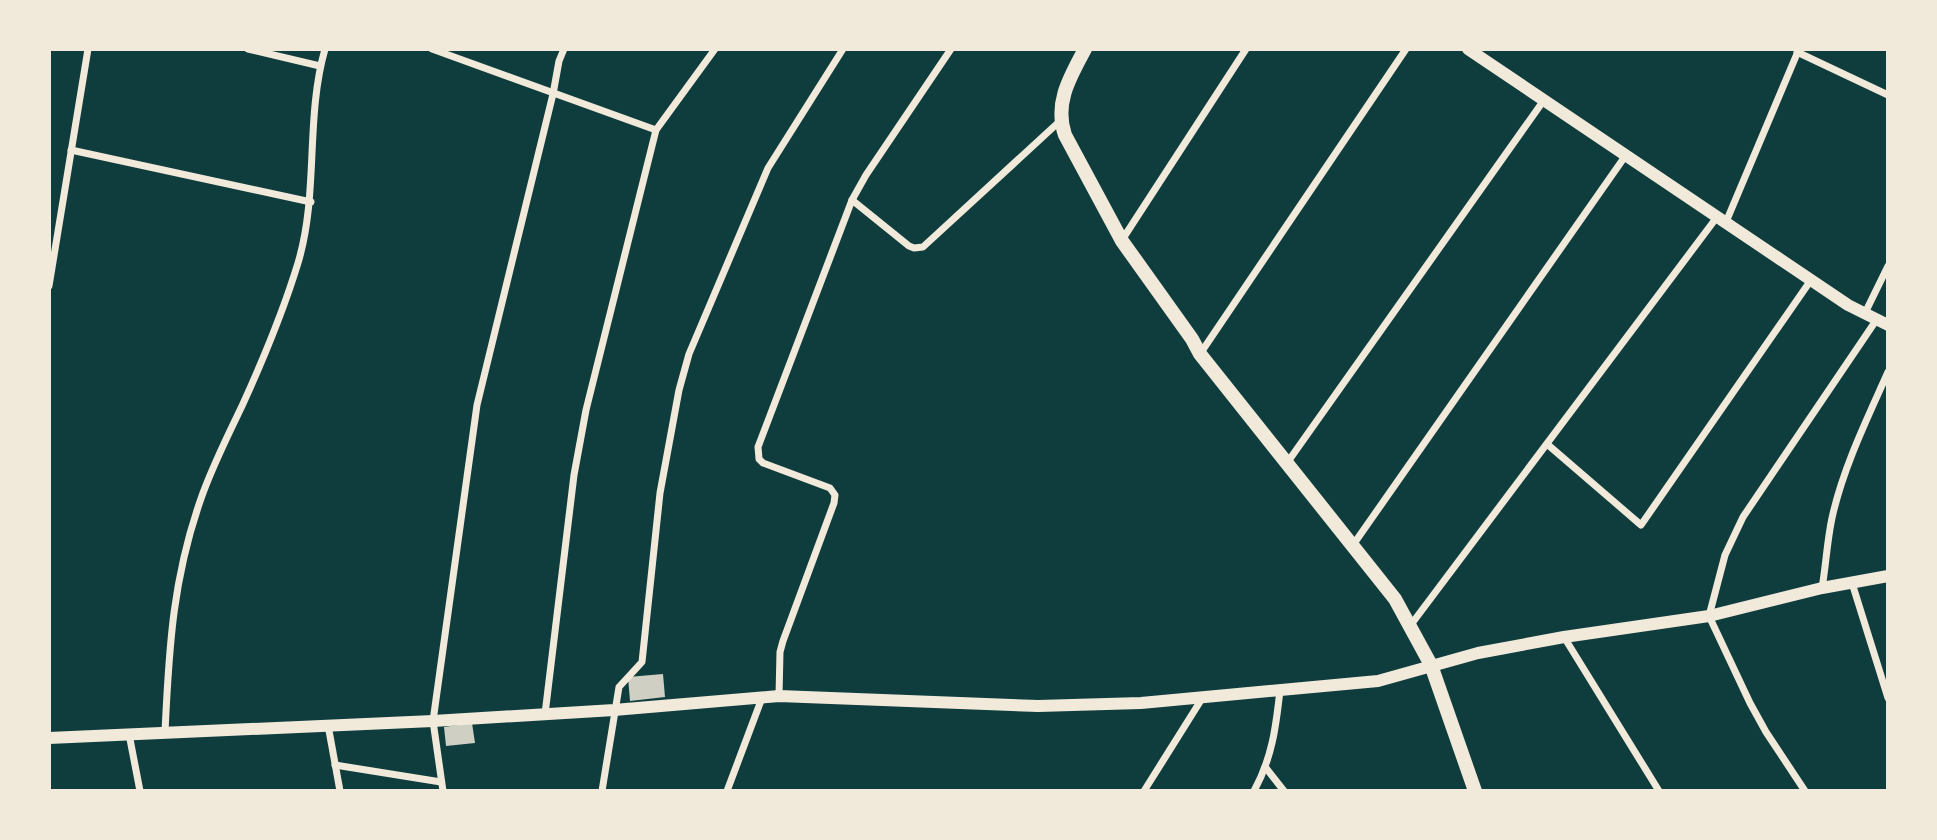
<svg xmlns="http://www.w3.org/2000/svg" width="1937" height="840" font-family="Helvetica,sans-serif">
	<rect width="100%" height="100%" fill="#0f3d3e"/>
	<g fill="#cfcfc3">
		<polygon points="663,674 665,697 630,701 628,677"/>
		<polygon points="472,723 475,743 446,746 444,727"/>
	</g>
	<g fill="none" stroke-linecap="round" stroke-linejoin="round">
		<g stroke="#f1e9da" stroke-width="7">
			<polyline points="248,49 320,66"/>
			<polyline points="432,49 656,130"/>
			<polyline points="1797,52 1888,95"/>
			<polyline points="71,150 311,202"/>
			<polyline points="852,200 909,246 914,248 923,247 1060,121"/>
			<polyline points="1726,222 1799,49"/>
			<polyline points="1122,240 1246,49"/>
			<polyline points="49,286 88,49"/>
			<polyline points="1865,313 1888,266"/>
			<polyline points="1200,354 1406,49"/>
			<polyline points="1547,444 1641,525 1811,280"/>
			<polyline points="1287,463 1544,100"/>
			<polyline points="1353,545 1626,155"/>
			<polyline points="1852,583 1888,698"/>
			<path d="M1822,588C1826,565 1827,541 1832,518C1843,468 1867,419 1888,372"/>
			<polyline points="1410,626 1717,217"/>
			<polyline points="1564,637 1659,791"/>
			<polyline points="779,696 780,652 783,641 834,503 835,495 830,488 763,463 759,459 758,447 852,200 866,175 951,49"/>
			<polyline points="545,714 574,475 586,410 656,130 715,49"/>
			<polyline points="328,725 340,791"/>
			<path d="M165,732C169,646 173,575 203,493C214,463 228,435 242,406C263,360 283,312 298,263C319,193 305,119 325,49"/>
			<polyline points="129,734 140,791"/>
			<polyline points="335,765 441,782"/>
			<polyline points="1266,768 1284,791"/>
			<polyline points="443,791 433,721 477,405 553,94 559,61 564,49"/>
			<polyline points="602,791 619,687 642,662 660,493 679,390 689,354 768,168 843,49"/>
			<polyline points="727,791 762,698"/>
			<polyline points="1144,791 1203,697"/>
			<path d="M1254,791C1272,758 1276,727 1280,690"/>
			<polyline points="1805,791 1766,732 1750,703 1709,616 1725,555 1743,517 1877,319"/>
		</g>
		<g stroke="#f1e9da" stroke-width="12">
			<polyline points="1468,49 1848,305 1888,325"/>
			<polyline points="49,738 433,721 614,710 779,696 1038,706 1141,703 1378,681 1478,653 1564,637 1709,616 1822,588 1888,576"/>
		</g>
		<path stroke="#f1e9da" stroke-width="14" d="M1085,49C1070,77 1054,103 1065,135L1122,241L1192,339L1200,354L1395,599L1431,665L1475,791"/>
	</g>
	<rect width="1937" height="840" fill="none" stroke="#f1e9da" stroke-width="102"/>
</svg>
